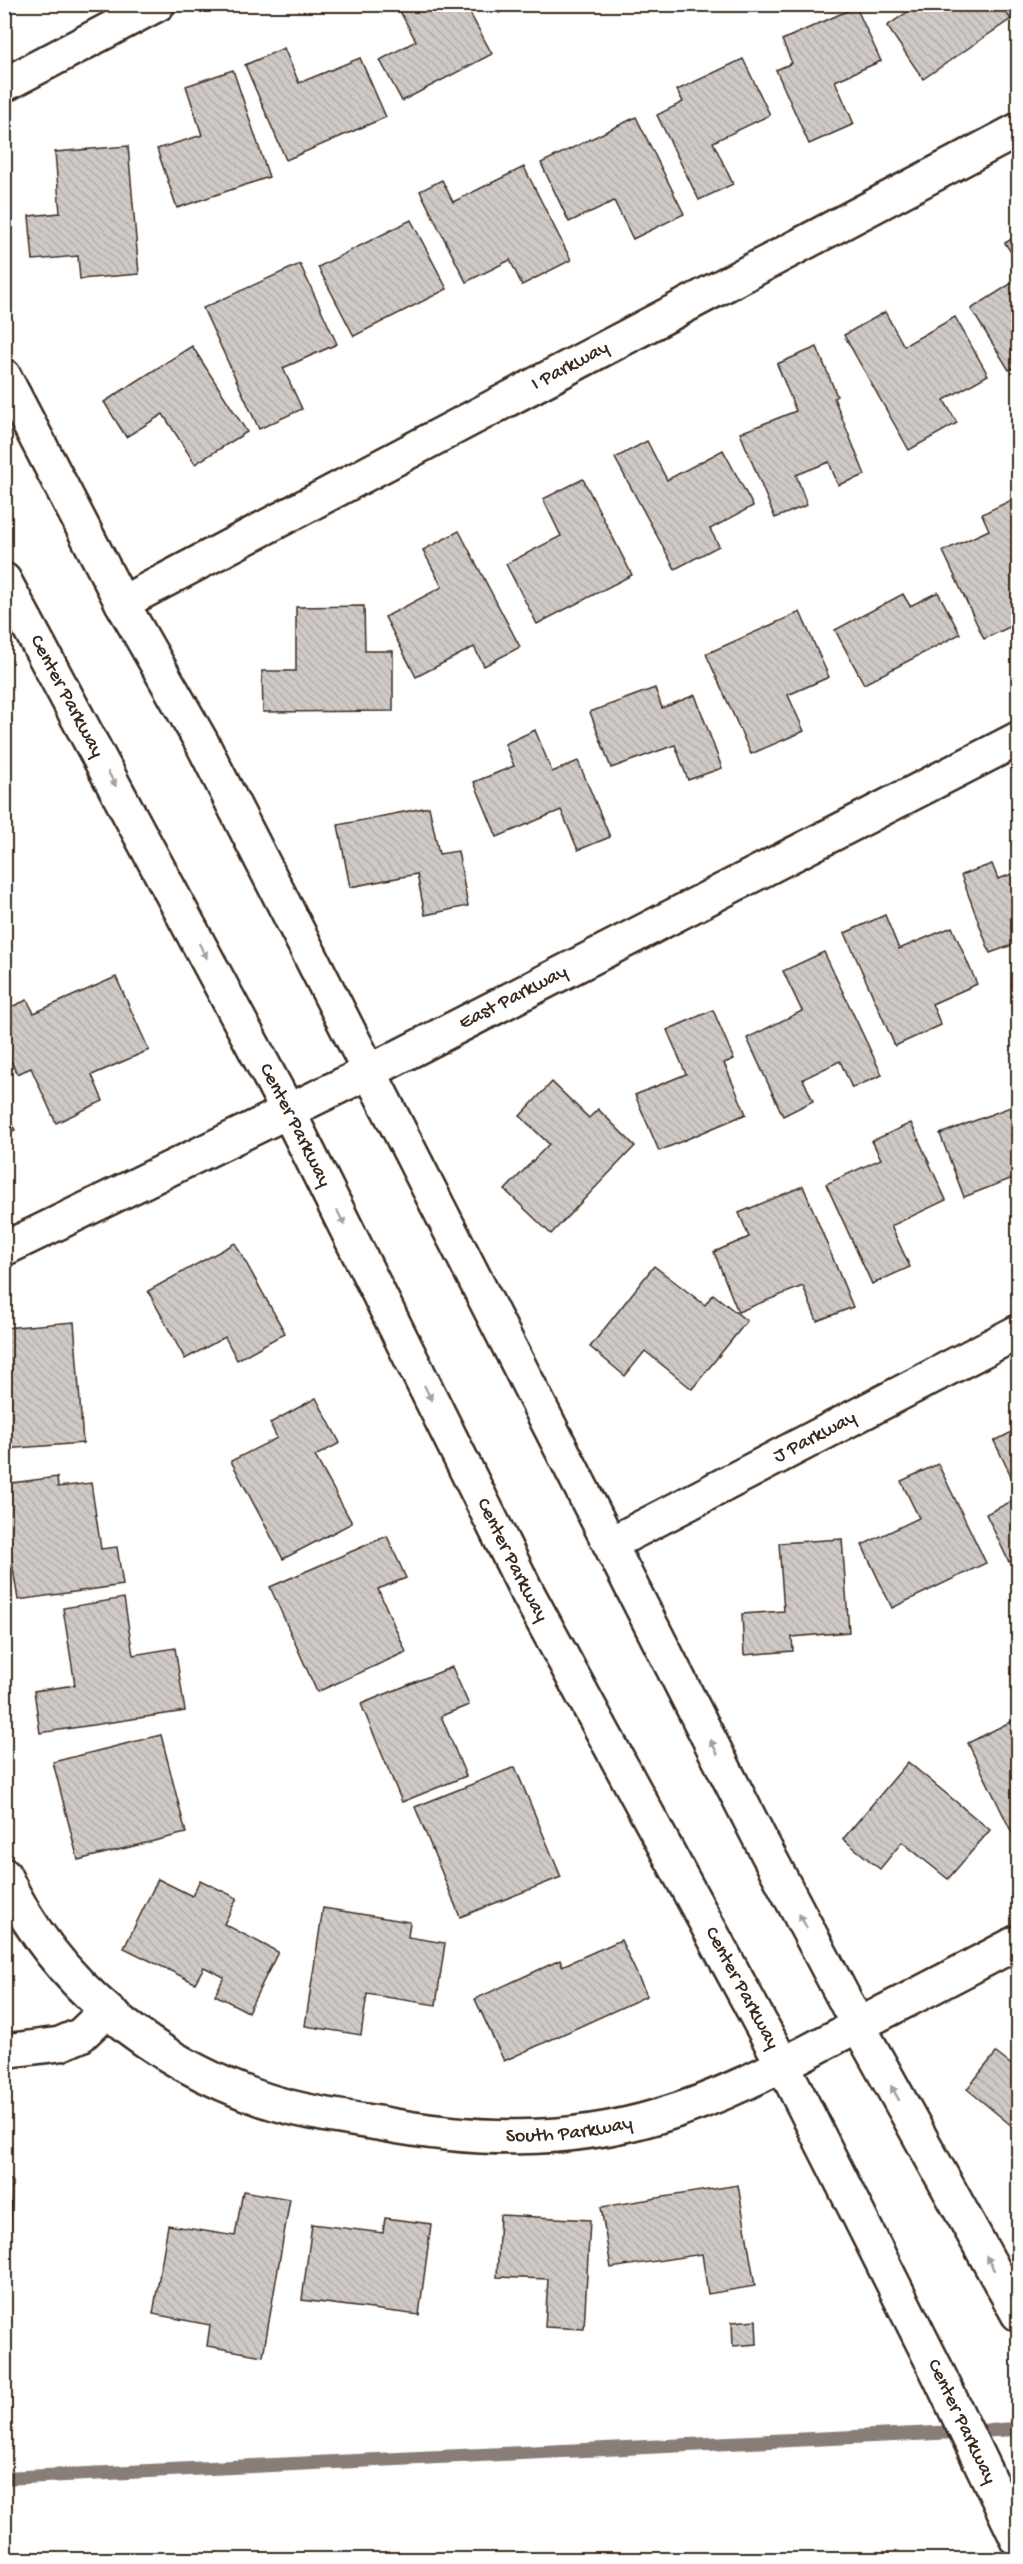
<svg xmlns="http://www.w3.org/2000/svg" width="1023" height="2564" font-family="'Gochi Hand',sans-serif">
	<defs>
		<pattern id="building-back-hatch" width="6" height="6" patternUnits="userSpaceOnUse" patternTransform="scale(1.5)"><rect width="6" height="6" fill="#cfcac7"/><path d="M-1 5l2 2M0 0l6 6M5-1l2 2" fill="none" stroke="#b3aeaa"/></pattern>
	</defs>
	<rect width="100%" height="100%" fill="#fff"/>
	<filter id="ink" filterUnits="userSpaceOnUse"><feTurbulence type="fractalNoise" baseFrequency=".0167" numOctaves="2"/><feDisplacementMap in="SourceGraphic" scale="12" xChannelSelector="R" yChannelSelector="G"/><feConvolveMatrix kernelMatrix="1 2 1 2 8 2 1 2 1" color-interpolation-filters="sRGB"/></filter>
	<g filter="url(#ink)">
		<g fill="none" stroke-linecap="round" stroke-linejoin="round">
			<polyline stroke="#887e77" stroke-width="14" points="4,2478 1018,2429"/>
		</g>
		<g fill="url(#building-back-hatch)" stroke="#3b2a1e" stroke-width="1.5">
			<polygon points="396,4 465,4 492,54 402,101 380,60 416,41"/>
			<polygon points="495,4 516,4 499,13"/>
			<polygon points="919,4 1000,4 1011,19 923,79 887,26"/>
			<polygon points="856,7 881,61 835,81 854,124 809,144 776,70 792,63 782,40"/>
			<polygon points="284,48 299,83 360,58 386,117 286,160 245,65"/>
			<polygon points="743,59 770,115 713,142 733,184 699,200 657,115 683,102 677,90"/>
			<polygon points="233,70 269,177 177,208 157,149 202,135 186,86"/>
			<polygon points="636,117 684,214 633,239 614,201 569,222 541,163"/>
			<polygon points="128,146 139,274 80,279 78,256 33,260 29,216 60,213 55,152"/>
			<polygon points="524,167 571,260 522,285 510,260 466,282 420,191 442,180 453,202"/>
			<polygon points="411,220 447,289 354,336 318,267"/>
			<polygon points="1018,235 1018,263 1005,243"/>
			<polygon points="300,264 337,344 283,368 302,409 259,429 203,308"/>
			<polygon points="1018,279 1018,364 1009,370 971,309"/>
			<polygon points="885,312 904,346 955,317 988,375 944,400 957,423 909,450 844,335"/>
			<polygon points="192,346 247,432 195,464 163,414 126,437 104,402"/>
			<polygon points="817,347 837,396 834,398 865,475 838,485 829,462 796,475 807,505 775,518 740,433 796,411 777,364"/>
			<polygon points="647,441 667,480 723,450 753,506 710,529 719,546 675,569 615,458"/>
			<polygon points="583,479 632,575 537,624 506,564 561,536 543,499"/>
			<polygon points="1018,497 1018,551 1013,554 1018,566 1018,623 984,639 943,551 989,530 982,514"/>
			<polygon points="459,531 520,647 484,666 474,647 416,677 385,617 442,587 423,550"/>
			<polygon points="938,592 960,634 864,684 835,630 903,594 910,606"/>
			<polygon points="364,606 365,651 393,651 393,711 263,712 262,671 296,671 296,607"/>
			<polygon points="800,612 829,677 788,695 804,731 751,754 706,654"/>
			<polygon points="655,688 662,708 695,695 722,768 688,780 675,745 611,768 590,712"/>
			<polygon points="535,730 552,772 578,761 610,837 578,850 561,810 497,837 474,782 514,766 505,744"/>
			<polygon points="429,807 439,854 458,851 468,906 425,915 417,874 350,887 338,825"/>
			<polygon points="992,864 998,879 1018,872 1018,943 990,953 961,875"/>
			<polygon points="885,915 899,949 952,927 977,984 932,1004 941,1025 895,1046 845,933"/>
			<polygon points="824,952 882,1075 852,1088 840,1061 803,1079 813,1101 783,1116 747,1038 802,1011 783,971"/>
			<polygon points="116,977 149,1050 92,1075 103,1101 56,1123 31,1068 17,1074 4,1046 4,1010 27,1000 34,1013"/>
			<polygon points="713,1010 734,1059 724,1063 746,1114 659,1151 635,1095 686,1074 667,1030"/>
			<polygon points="552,1082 589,1118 598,1109 635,1146 551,1234 505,1190 549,1144 520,1116"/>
			<polygon points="1018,1104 1018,1176 964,1197 940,1134"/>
			<polygon points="4,1109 15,1130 4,1135"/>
			<polygon points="911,1123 946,1200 891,1226 910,1267 872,1284 826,1184 881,1159 872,1141"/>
			<polygon points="803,1186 853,1307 817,1321 803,1286 738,1312 714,1252 749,1237 739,1213"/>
			<polygon points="235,1243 285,1333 237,1360 225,1337 185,1359 148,1291"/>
			<polygon points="654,1266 705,1305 713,1294 747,1321 692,1389 645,1351 625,1376 590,1347"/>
			<polygon points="74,1322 83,1443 4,1449 4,1328"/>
			<polygon points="316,1398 340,1443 315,1456 352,1523 283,1559 231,1461 277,1438 270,1423"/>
			<polygon points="1018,1429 1018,1490 994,1441"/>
			<polygon points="938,1464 986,1563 892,1608 862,1545 919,1518 901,1481"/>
			<polygon points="57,1477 58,1487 91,1483 101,1549 117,1547 123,1585 18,1600 4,1510 4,1484"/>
			<polygon points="1018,1498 1018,1558 1009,1562 986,1514"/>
			<polygon points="387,1536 406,1578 378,1589 406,1652 317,1692 270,1587"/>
			<polygon points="842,1539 849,1632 792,1637 793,1651 744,1655 742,1614 784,1611 779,1543"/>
			<polygon points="124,1598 133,1655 175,1648 185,1711 40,1733 34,1691 75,1685 63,1608"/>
			<polygon points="452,1667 469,1705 441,1716 466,1776 402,1802 361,1704"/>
			<polygon points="1018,1718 1018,1837 1015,1839 968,1743"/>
			<polygon points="161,1735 186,1833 78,1860 53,1762"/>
			<polygon points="908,1762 990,1830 948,1879 902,1842 880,1869 843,1839"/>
			<polygon points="515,1767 561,1877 460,1917 415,1807"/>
			<polygon points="158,1879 192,1896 200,1880 237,1898 224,1924 278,1952 248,2012 215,1995 224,1977 204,1967 195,1983 124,1948"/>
			<polygon points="323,1908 410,1922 408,1937 445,1943 436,2005 367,1994 361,2035 305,2026"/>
			<polygon points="621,1940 647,1996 504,2061 475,1999 560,1960 562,1966"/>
			<polygon points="996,2053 1018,2070 1018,2131 967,2089"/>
			<polygon points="4,2180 12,2180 8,2317 4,2317"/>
			<polygon points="738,2185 755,2286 708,2294 702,2254 611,2268 601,2207"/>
			<polygon points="243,2191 290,2199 263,2356 207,2346 210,2325 153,2314 168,2225 235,2236"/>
			<polygon points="500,2215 590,2220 584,2329 545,2327 548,2279 497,2277"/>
			<polygon points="385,2218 431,2224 419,2315 302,2300 312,2224 383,2233"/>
			<polygon points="756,2320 757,2344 733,2346 732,2322"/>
		</g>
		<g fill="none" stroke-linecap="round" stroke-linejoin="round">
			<g stroke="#3b2a1e" stroke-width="38">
				<g id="minor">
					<polyline points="4,85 158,4"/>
					<polyline points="4,376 122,603 202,743 761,1841 858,2025 1018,2314"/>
					<path id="s1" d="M4,580L288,1111L525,1588L783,2065L936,2369L1018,2540"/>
					<path id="s2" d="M122,603L1018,130"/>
					<path id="s3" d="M4,1249L369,1072L1018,739"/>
					<path id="s4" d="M610,1544L1018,1332"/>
					<path id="s5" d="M4,1875C54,1984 153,2062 265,2100C301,2112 340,2117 378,2123C472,2141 566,2144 659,2116C725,2097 788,2062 849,2030C905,2001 962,1972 1018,1942"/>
					<polyline points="4,2051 60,2044 81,2035 106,2011"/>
				</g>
			</g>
			<use href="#minor" stroke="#fff" stroke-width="33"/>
		</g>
		<defs><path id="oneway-solid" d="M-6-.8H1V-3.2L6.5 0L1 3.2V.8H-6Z" transform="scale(1.5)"/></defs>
		<g fill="#a79f9a">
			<use href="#oneway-solid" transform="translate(112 779) rotate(62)"/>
			<use href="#oneway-solid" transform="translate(203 951) rotate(62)"/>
			<use href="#oneway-solid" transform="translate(341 1218) rotate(64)"/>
			<use href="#oneway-solid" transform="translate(428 1393) rotate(64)"/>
			<use href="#oneway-solid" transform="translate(714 1747) rotate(-117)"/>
			<use href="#oneway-solid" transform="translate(803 1921) rotate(-118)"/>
			<use href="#oneway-solid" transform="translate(895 2093) rotate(-119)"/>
			<use href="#oneway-solid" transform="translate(990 2263) rotate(-119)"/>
		</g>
	</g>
	<g text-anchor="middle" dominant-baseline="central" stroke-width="5" stroke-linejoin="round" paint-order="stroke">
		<g font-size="20" fill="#3b2a1e" stroke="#fff">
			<text stroke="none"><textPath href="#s2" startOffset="507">I Parkway</textPath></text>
			<text stroke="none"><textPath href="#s1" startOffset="132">Center Parkway</textPath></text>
			<text stroke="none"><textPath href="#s3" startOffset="568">East Parkway</textPath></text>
			<text stroke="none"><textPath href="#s1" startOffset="618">Center Parkway</textPath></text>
			<text stroke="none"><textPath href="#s4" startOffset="231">J Parkway</textPath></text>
			<text stroke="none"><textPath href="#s1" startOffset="1104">Center Parkway</textPath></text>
			<text stroke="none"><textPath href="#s1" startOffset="1590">Center Parkway</textPath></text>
			<text stroke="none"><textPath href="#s5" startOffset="662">South Parkway</textPath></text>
			<text stroke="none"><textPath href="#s1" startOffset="2076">Center Parkway</textPath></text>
		</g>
	</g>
	<rect width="1023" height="2564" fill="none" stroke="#fff" stroke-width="24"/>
	<rect x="12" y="12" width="999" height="2540" fill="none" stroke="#3b2a1e" stroke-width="2" filter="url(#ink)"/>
</svg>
